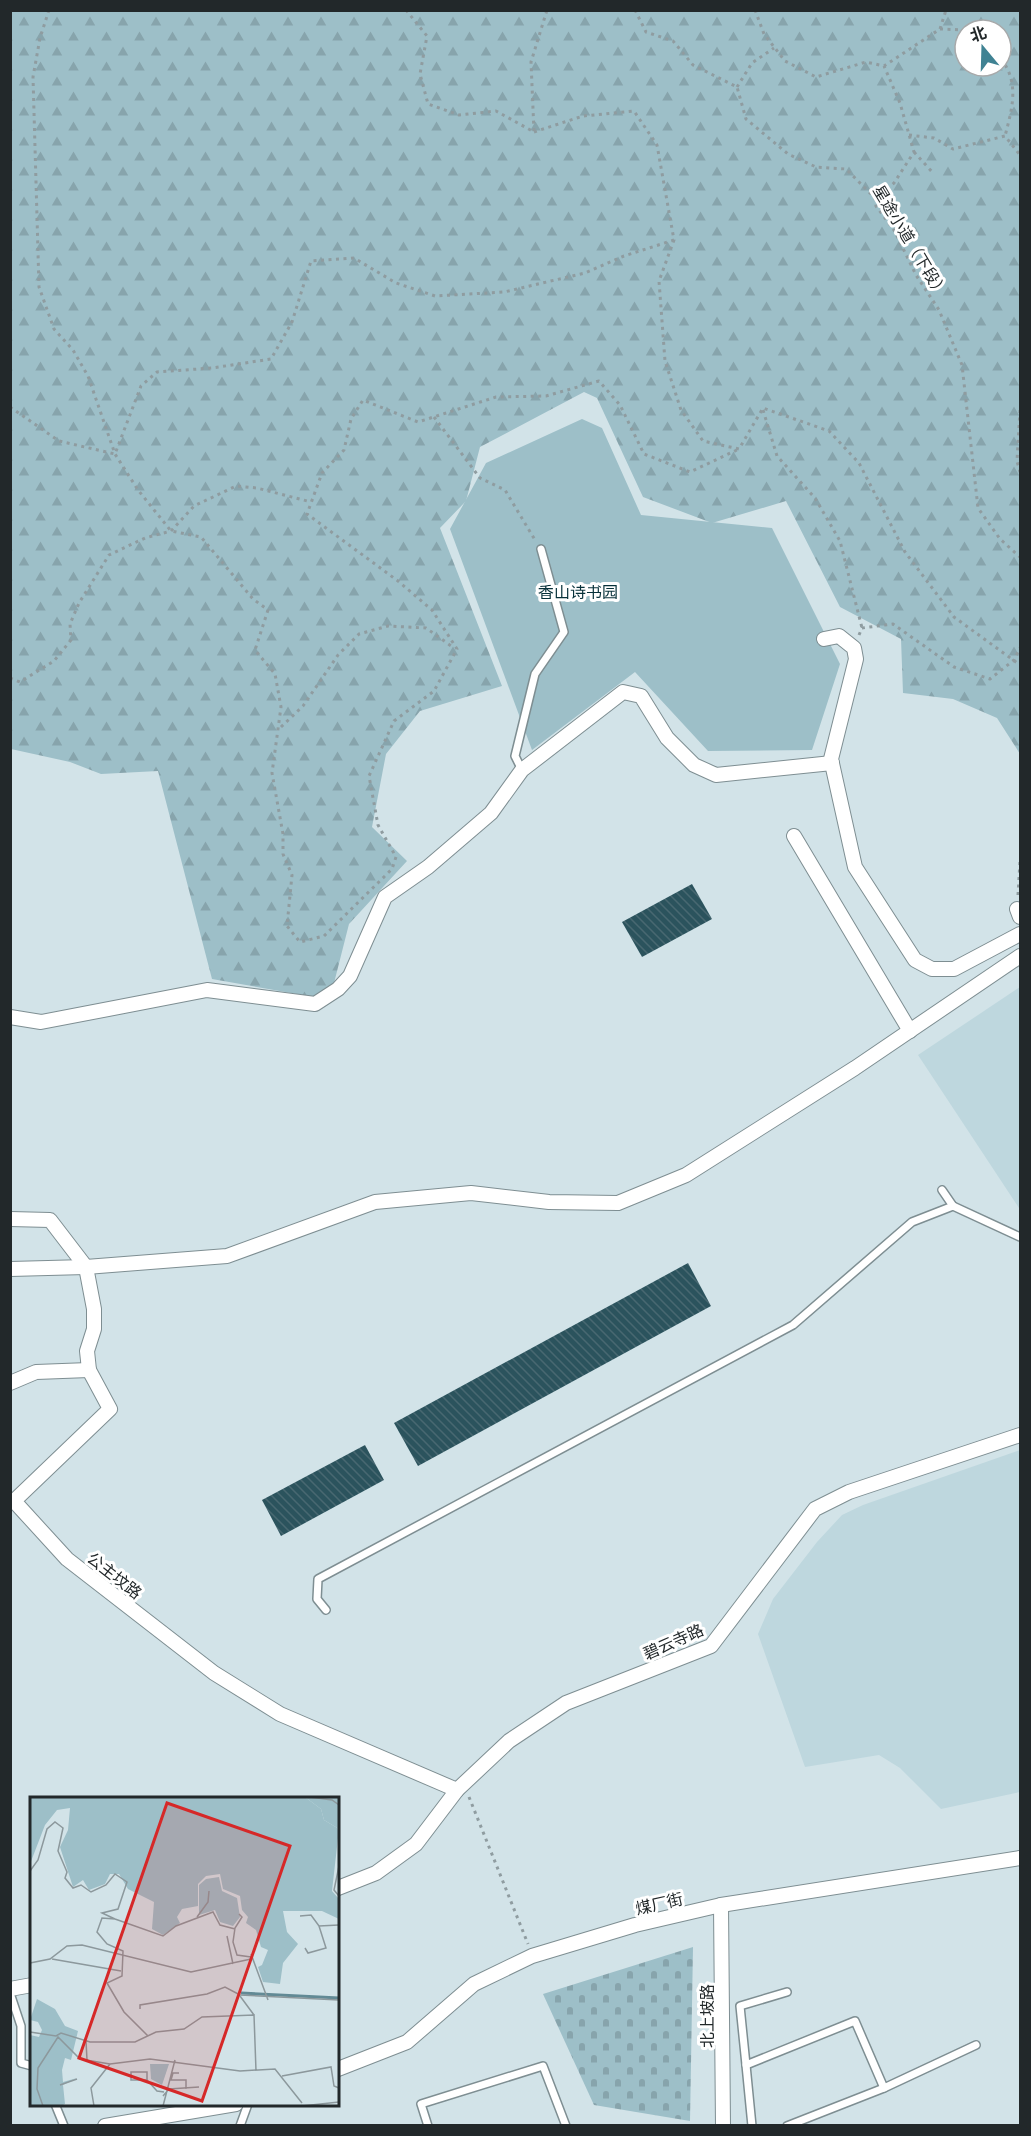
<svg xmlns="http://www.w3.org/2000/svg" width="1031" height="2136" font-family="Barlow,'Noto Sans SC',sans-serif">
	<defs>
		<pattern id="forest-firs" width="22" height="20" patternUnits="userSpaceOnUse" patternTransform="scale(1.5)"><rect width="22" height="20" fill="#9dbfc8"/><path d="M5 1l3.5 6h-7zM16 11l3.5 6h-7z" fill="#87a4ac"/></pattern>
		<pattern id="cemetery-stones" width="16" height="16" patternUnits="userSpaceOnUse" patternTransform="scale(1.5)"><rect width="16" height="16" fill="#9dbfc8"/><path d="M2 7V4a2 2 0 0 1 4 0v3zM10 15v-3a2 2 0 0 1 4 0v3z" fill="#87a4ac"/></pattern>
		<pattern id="building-back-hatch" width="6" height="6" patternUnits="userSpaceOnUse" patternTransform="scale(1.5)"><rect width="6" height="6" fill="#2b535d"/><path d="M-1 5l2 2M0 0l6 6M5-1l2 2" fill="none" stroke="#486871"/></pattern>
	</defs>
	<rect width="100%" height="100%" fill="#d2e3e8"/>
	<g fill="#bed7de">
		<polygon points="1020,987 1020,1207 1019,1208 918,1055"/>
		<polygon points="1020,1450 1020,1792 941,1809 900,1768 879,1755 805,1767 758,1634 773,1599 817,1542 842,1515 863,1505"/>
	</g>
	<path fill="url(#forest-firs)" fill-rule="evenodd" d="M11,11H1020V754L997,718L953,699L903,693L901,639L840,607L786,501L712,523L643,497L597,398L584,392L480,447L466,501L440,528L502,686L420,711L386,754L372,827L407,861L349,924L333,987L314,997L212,979L158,771L101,774L70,762L11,749ZM965,30H1001V66H965Z"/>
	<polygon fill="url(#cemetery-stones)" points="693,1947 690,2121 594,2105 543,1994"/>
	<polygon fill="#9dbfc8" points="582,419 602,428 641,515 772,528 840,664 812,750 708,751 635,672 532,750 450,529 486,463"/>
	<g fill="url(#building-back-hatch)">
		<polygon points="692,884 712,919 642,957 622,922"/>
		<polygon points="688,1263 711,1306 418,1466 394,1423"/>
		<polygon points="365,1445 384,1480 281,1536 262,1500"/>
	</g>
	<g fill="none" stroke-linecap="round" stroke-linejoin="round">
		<g stroke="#7e8e92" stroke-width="10">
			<g id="service">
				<polyline points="522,770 515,756 535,674 564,632 541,549"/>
				<polyline points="942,1190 953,1206"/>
				<polyline points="326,1610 317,1599 318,1579 793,1325 912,1222 953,1206 1020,1237"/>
				<polyline points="787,1992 740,2006 746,2065 855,2021 884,2088"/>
				<polyline points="10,1993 21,2026 21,2063 32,2066"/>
				<polyline points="746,2065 752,2126"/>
				<polyline points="55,2104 64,2126"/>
				<polyline points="240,2126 248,2104"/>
				<polyline points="428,2126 421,2104 543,2066 566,2126"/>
				<polyline points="787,2126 884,2088 976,2045"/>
			</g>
		</g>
		<g stroke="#7e8e92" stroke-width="16">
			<g id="minor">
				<polyline points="824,639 839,636 854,648 856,659 831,759 855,867 915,960 932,969 954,969 1020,934"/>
				<polyline points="794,836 910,1031"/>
				<polyline points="1017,909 1020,917"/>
				<polyline points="10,1017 41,1022 207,990 315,1004 338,989 350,976 385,897 428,867 491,813 522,770 623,692 641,696 667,738 694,765 716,775 832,763"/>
				<polyline points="10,1219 50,1220 86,1267 94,1309 94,1329 87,1351 89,1370 110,1409 14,1501 67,1559 214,1673 280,1714 457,1790"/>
				<polyline points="10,1269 86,1267 227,1256 375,1202 471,1193 549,1202 618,1203 686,1175 855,1068 1020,956"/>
				<polyline points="10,1383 36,1372 89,1370"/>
				<polyline points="338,1888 376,1873 416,1844 457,1790 509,1741 566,1703 711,1646 815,1509 849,1492 1020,1435"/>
				<polyline points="721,1905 723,2126"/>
				<polyline points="10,1989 32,1985"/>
				<polyline points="338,2069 407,2042 474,1984 532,1956 635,1925 721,1905 1020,1858"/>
				<polyline points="105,2126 236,2104"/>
			</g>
		</g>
		<g stroke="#8f9ca0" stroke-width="3" stroke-dasharray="3 4.5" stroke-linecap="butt">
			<polyline points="49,10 40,38 33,77 39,287 54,329 73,350 88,376 115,454 138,490 171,531 201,537 253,599 268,610 255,650 275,674 281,707 272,773 283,834 283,854 292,875 287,926 300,942 324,936 392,869 396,857 378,825 369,776 394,721 434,691 457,649 432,610 398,581 307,514 322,473 344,450 351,419 363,400 418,422 496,397 546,396 599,381 620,405 644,454 690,472 739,449"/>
			<polyline points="406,10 427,36 420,74 428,104 459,115 496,111 534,132 531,62 547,10"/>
			<polyline points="635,10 646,32 673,41 693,65 737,87 746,119 788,154 816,167 846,169 875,198 876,206 894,230 916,275 939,310 962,365 978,508 1000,539 1020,557"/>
			<polyline points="755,10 764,34 785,61 816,77 866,62 884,66 940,29 946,10"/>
			<polyline points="940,29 965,30"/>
			<path d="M1001,59C1020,83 1012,109 1005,136"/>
			<polyline points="737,87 752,63 774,48"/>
			<polyline points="534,132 583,116 634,111 657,145 674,240 659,281 665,361 681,410 703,441 739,449 763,408 829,431 859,463 905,552 954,617 1020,665"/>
			<polyline points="909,135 934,138 953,149 1005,136 1020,155"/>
			<polyline points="914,152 934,174"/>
			<polyline points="875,198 894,183 914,152 900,103 884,66"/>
			<polyline points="10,407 59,441 115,454 141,386 157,372 212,368 271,359 292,322 311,261 354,258 396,283 435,296 504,292 585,273 624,256 674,240"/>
			<polyline points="763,410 777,456 815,498 840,541 862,628"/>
			<polyline points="1020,410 1017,461 1020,472"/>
			<polyline points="434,417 480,478 505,490 535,540"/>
			<polyline points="859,635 862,628 893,624 954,667 990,679 1014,660 1020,648"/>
			<polyline points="10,678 20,682 54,661 71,640 70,624 79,603 109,555 145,538 171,531 194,506 236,486 257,488 311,502"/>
			<polyline points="281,727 303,706 338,655 359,634 388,626 426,628 454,648"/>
			<polyline points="1018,895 1020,861"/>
			<polyline points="469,1797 528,1944"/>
		</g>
		<use href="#service" stroke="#fff" stroke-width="7"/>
		<use href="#minor" stroke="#fff" stroke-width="14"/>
	</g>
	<g text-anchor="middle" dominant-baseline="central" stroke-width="6" stroke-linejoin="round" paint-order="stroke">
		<g font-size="16" fill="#22282a" stroke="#fff">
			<text transform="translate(911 241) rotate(59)">星途小道（下段）</text>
			<text transform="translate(115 1575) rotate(38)">公主坟路</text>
			<text transform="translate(673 1641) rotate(-24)">碧云寺路</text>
			<text transform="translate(659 1903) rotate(-13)">煤厂街</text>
			<text transform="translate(706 2016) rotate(-90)">北上坡路</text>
		</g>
		<g font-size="16" fill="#07313a" stroke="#fff">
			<text x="578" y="591">香山诗书园</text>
		</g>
	</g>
	<g transform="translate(30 1797)">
		<rect width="309" height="309" fill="#d2e3e8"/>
		<path d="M0,0H275L291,12L294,23L309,32L302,94L309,102V122L292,114H253L257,135L268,147L253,166L250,187L233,185L228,170L232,168L238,153L231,150L226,133L216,126L218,120L212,113L210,99L193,92L190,77L176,79L168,87V109L152,112L147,120L150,126L133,138L122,132L124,105L98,92L89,77H80L75,87L59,93L53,83L43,90L30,50L38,33L40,11L27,13L15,28L0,67Z" fill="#9dbfc8"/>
		<path d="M120,267H139L132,288L121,282Z" fill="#9dbfc8"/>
		<path d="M275,0H309V32L294,23L291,12ZM189,80L192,94L207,101L210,120L203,129L190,125L185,113L169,118V88L176,82ZM7,202L25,212L35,229L48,234L41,263L35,261L32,273L33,285L47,281L33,288L35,307L31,309H0V238L9,240L12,233L8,225L0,223Z" fill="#9dbfc8"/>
		<path fill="none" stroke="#628a95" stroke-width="3" d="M211,196L309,201"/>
		<path fill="none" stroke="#8c989c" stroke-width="1.5" d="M280,0L302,3L309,8M309,69L304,93L309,99M0,74L8,63L17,32L25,25L33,31L28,54L37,75L35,81L43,91L51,88L61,95L76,88L85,77L97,85L88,112L72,116L85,122L72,121L67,135L77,147L93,154L92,179L77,186L94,215L118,239M209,117L212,120L205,131L203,145L207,158L221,160M270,119L281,118L289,129L309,128M167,120L178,105L179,94M85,122L133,139L146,129L183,115L190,128L205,132M197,139L203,167M275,151L278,156L296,151L289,129M221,157L238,203M22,162L91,174M0,166L20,162L37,149L52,148L161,175L221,162M210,199L224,218M110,212V208L177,197L195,190L210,198L309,203M0,235L26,239L31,236L60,245H105L126,235L154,232L172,220L224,218L226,274M56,244L57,263M149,276H143L141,283H156V292M252,279L301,270L304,289L309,291M117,283H101V275H117V283L127,294L134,295M30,288L47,282M133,299L139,292L169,290M13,309L7,292L8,271L28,240L50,262L80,267L120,262L210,274L245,272L272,306M64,309L61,291L80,267M133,309L145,263M272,309L309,305"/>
		<path fill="#d62828" fill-opacity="0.15" stroke="#d62828" stroke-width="3" d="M137,6L260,49L172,304L49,261Z"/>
		<rect width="309" height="309" fill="none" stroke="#22282a" stroke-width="3"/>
	</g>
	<rect width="1031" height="2136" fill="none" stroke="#22282a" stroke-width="24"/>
	<g transform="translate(983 48) rotate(341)"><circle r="28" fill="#ffffff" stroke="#a7a9aa" stroke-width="1.5"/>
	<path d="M0-4.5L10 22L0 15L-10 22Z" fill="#3f8293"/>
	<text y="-9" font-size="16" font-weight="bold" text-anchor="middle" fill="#22282a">北</text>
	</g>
</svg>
